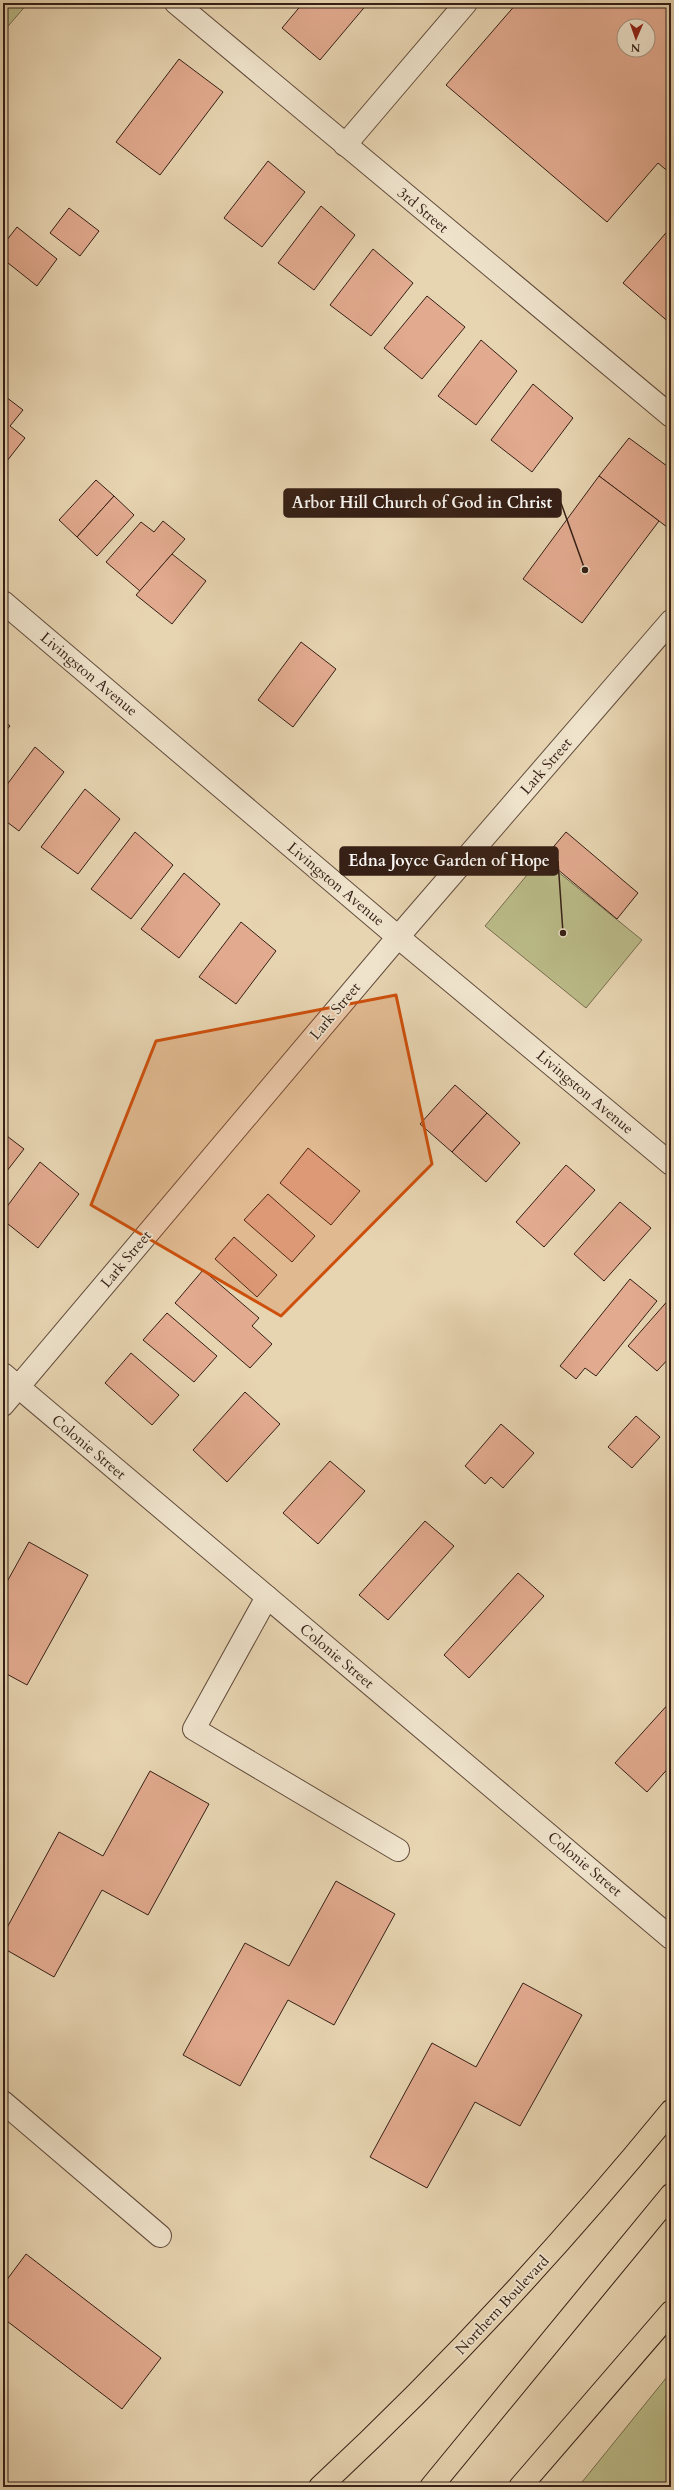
<svg xmlns="http://www.w3.org/2000/svg" width="674" height="2490" font-family="Cardo,serif">
	<rect width="100%" height="100%" fill="#e7d4b1"/>
	<filter id="stains"><feTurbulence type="fractalNoise" baseFrequency=".005" numOctaves="4"/><feColorMatrix values="0 0 0 0 .2 0 0 0 0 .09 0 0 0 0 .02 0 0 0 .5 -.17"/></filter>
	<radialGradient id="worn" r=".72"><stop offset=".6" stop-color="#630" stop-opacity="0"/><stop offset="1" stop-color="#630" stop-opacity=".3"/></radialGradient>
	<g fill="#babb88" stroke="#786d4e">
		<polygon points="3,3 28,3 3,32"/>
		<polygon points="541,858 642,940 586,1008 485,926"/>
		<polygon points="671,2372 671,2487 578,2487"/>
	</g>
	<g fill="#e2aa8f" stroke="#351f15" fill-rule="evenodd">
		<polygon points="303,3 368,3 320,60 282,28"/>
		<path d="M517,3H671V174L658,163L607,222L446,85ZM624,26H648V50H624Z"/>
		<polygon points="179,59 223,92 160,175 116,142"/>
		<polygon points="268,161 305,192 262,247 224,218"/>
		<polygon points="321,206 355,235 314,290 278,263"/>
		<polygon points="69,208 99,231 80,256 50,233"/>
		<polygon points="17,227 57,259 37,286 3,259 3,245"/>
		<polygon points="671,227 671,324 623,283"/>
		<polygon points="373,249 413,283 371,336 330,305"/>
		<polygon points="427,296 465,327 422,379 384,348"/>
		<polygon points="481,340 517,371 476,425 438,396"/>
		<polygon points="533,384 573,418 532,472 491,440"/>
		<polygon points="6,397 23,410 10,426 25,438 3,466 3,400"/>
		<polygon points="629,438 671,469 671,530 599,476"/>
		<polygon points="599,476 659,521 582,623 523,579"/>
		<polygon points="96,480 114,496 77,537 59,520"/>
		<polygon points="114,496 134,515 97,556 77,537"/>
		<polygon points="163,521 185,539 140,591 106,562 141,522 154,532"/>
		<polygon points="172,554 206,581 172,624 136,595"/>
		<polygon points="301,642 336,669 293,727 258,700"/>
		<polygon points="3,720 10,726 3,734"/>
		<polygon points="35,747 64,772 19,831 3,819 3,790"/>
		<polygon points="85,789 120,819 78,874 41,847"/>
		<polygon points="135,832 173,865 131,919 91,889"/>
		<polygon points="566,832 638,893 617,919 544,858"/>
		<polygon points="184,873 220,904 179,958 141,929"/>
		<polygon points="241,922 276,951 236,1004 199,977"/>
		<polygon points="455,1085 487,1113 452,1152 420,1124"/>
		<polygon points="487,1113 520,1143 486,1182 452,1152"/>
		<polygon points="3,1133 24,1149 3,1176"/>
		<polygon points="308,1148 360,1191 331,1225 280,1183"/>
		<polygon points="40,1162 79,1194 38,1248 3,1220 3,1212"/>
		<polygon points="566,1165 595,1190 544,1247 516,1222"/>
		<polygon points="268,1194 315,1236 292,1262 244,1220"/>
		<polygon points="620,1202 651,1228 604,1281 574,1254"/>
		<polygon points="234,1237 277,1275 257,1297 215,1259"/>
		<polygon points="203,1270 259,1318 252,1326 272,1344 250,1368 175,1303"/>
		<polygon points="630,1279 657,1301 596,1376 585,1368 576,1379 560,1366"/>
		<polygon points="671,1297 671,1356 657,1371 628,1346"/>
		<polygon points="167,1313 217,1356 194,1382 143,1340"/>
		<polygon points="131,1353 179,1395 152,1425 105,1383"/>
		<polygon points="245,1392 280,1424 227,1482 193,1450"/>
		<polygon points="636,1416 660,1437 632,1468 608,1447"/>
		<polygon points="501,1424 534,1453 503,1488 491,1477 485,1484 465,1466"/>
		<polygon points="330,1461 365,1491 318,1544 283,1513"/>
		<polygon points="425,1521 454,1546 388,1620 359,1595"/>
		<polygon points="29,1542 88,1575 27,1685 3,1672 3,1589"/>
		<polygon points="518,1573 544,1596 469,1678 444,1655"/>
		<polygon points="671,1701 671,1765 647,1792 615,1763"/>
		<polygon points="150,1771 209,1804 148,1915 102,1890 54,1977 3,1948 3,1935 59,1832 103,1856"/>
		<polygon points="336,1881 395,1914 334,2025 288,2000 240,2086 183,2055 245,1943 289,1966"/>
		<polygon points="523,1983 582,2015 520,2126 475,2102 427,2188 370,2157 432,2043 476,2067"/>
		<polygon points="26,2254 161,2358 122,2409 3,2318 3,2285"/>
	</g>
	<g fill="none" stroke-linecap="round" stroke-linejoin="round">
		<g stroke="#624c3c" stroke-width="24">
			<g id="minor">
				<polyline points="176,3 671,416"/>
				<polyline points="345,145 466,3"/>
				<polyline points="3,602 398,937 671,1164"/>
				<polyline points="3,1374 671,1938"/>
				<polyline points="3,1405 398,937 671,621"/>
				<polyline points="267,1597 194,1729 398,1850"/>
				<polyline points="3,2102 160,2236"/>
			</g>
		</g>
		<g stroke="#351f15" stroke-width="24">
			<g id="major">
				<path d="M320,2487C446,2370 562,2244 671,2111"/>
				<polyline points="431,2487 671,2195"/>
				<polyline points="520,2487 671,2312"/>
			</g>
		</g>
		<use href="#minor" stroke="#efe3cc" stroke-width="22"/>
		<use href="#major" stroke="#e7d4b1" stroke-width="22"/>
	</g>
	<path fill="#cd500d" fill-opacity="0.2" stroke="#cd500d" stroke-width="3" stroke-linejoin="round" d="M396,995L432,1164L281,1316L91,1205L156,1041Z"/>
	<g text-anchor="middle" dominant-baseline="central" stroke-width="3.5" stroke-linejoin="round" paint-order="stroke">
		<g font-size="15" fill="#351f15" stroke="#efe3cc">
			<text transform="translate(423 210) rotate(40)">3rd Street</text>
			<text transform="translate(89 674) rotate(40)">Livingston Avenue</text>
			<text transform="translate(546 766) rotate(-49)">Lark Street</text>
			<text transform="translate(336 884) rotate(40)">Livingston Avenue</text>
			<text transform="translate(335 1011) rotate(-50)">Lark Street</text>
			<text transform="translate(585 1092) rotate(40)">Livingston Avenue</text>
			<text transform="translate(126 1259) rotate(-50)">Lark Street</text>
			<text transform="translate(89 1447) rotate(40)">Colonie Street</text>
			<text transform="translate(337 1656) rotate(40)">Colonie Street</text>
			<text transform="translate(585 1864) rotate(40)">Colonie Street</text>
			<text transform="translate(502 2305) rotate(-47)">Northern Boulevard</text>
		</g>
	</g>
	<path fill="none" stroke="#351f15" stroke-width="1.5" d="M585 570L561 503M563 933L558 861"/>
	<g fill="#351f15" stroke="#efe3cc" stroke-width="1.5">
		<circle cx="585" cy="570" r="4"/>
		<circle cx="563" cy="933" r="4"/>
	</g>
	<g fill="#351f15" stroke="#351f15" stroke-width="1.5">
		<rect x="284" y="489" width="277" height="28" rx="4"/>
		<rect x="340" y="847" width="218" height="28" rx="4"/>
	</g>
	<g font-size="16" text-anchor="middle" font-weight="bold" fill="#fff">
		<text x="422" y="508">Arbor Hill Church of God in Christ</text>
		<text x="449" y="866">Edna Joyce Garden of Hope</text>
	</g>
	<rect width="674" height="2490" fill="none" stroke="#e7d4b1" stroke-width="16"/>
	<rect x="4" y="4" width="666" height="2482" fill="none" stroke="#351f15" stroke-width="2"/>
	<rect x="8" y="8" width="658" height="2474" fill="none" stroke="#351f15"/>
	<g transform="translate(636 38) rotate(182)"><circle r="19" fill="#efe3cc" stroke="#a59583"/>
	<path d="M0-3L7 15L0 10L-7 15Z" fill="#8f2418"/>
	<text y="-6" font-size="11" font-weight="bold" text-anchor="middle" fill="#351f15">N</text>
	</g>
	<rect width="100%" height="100%" filter="url(#stains)"/>
	<rect width="100%" height="100%" fill="url(#worn)"/>
</svg>
